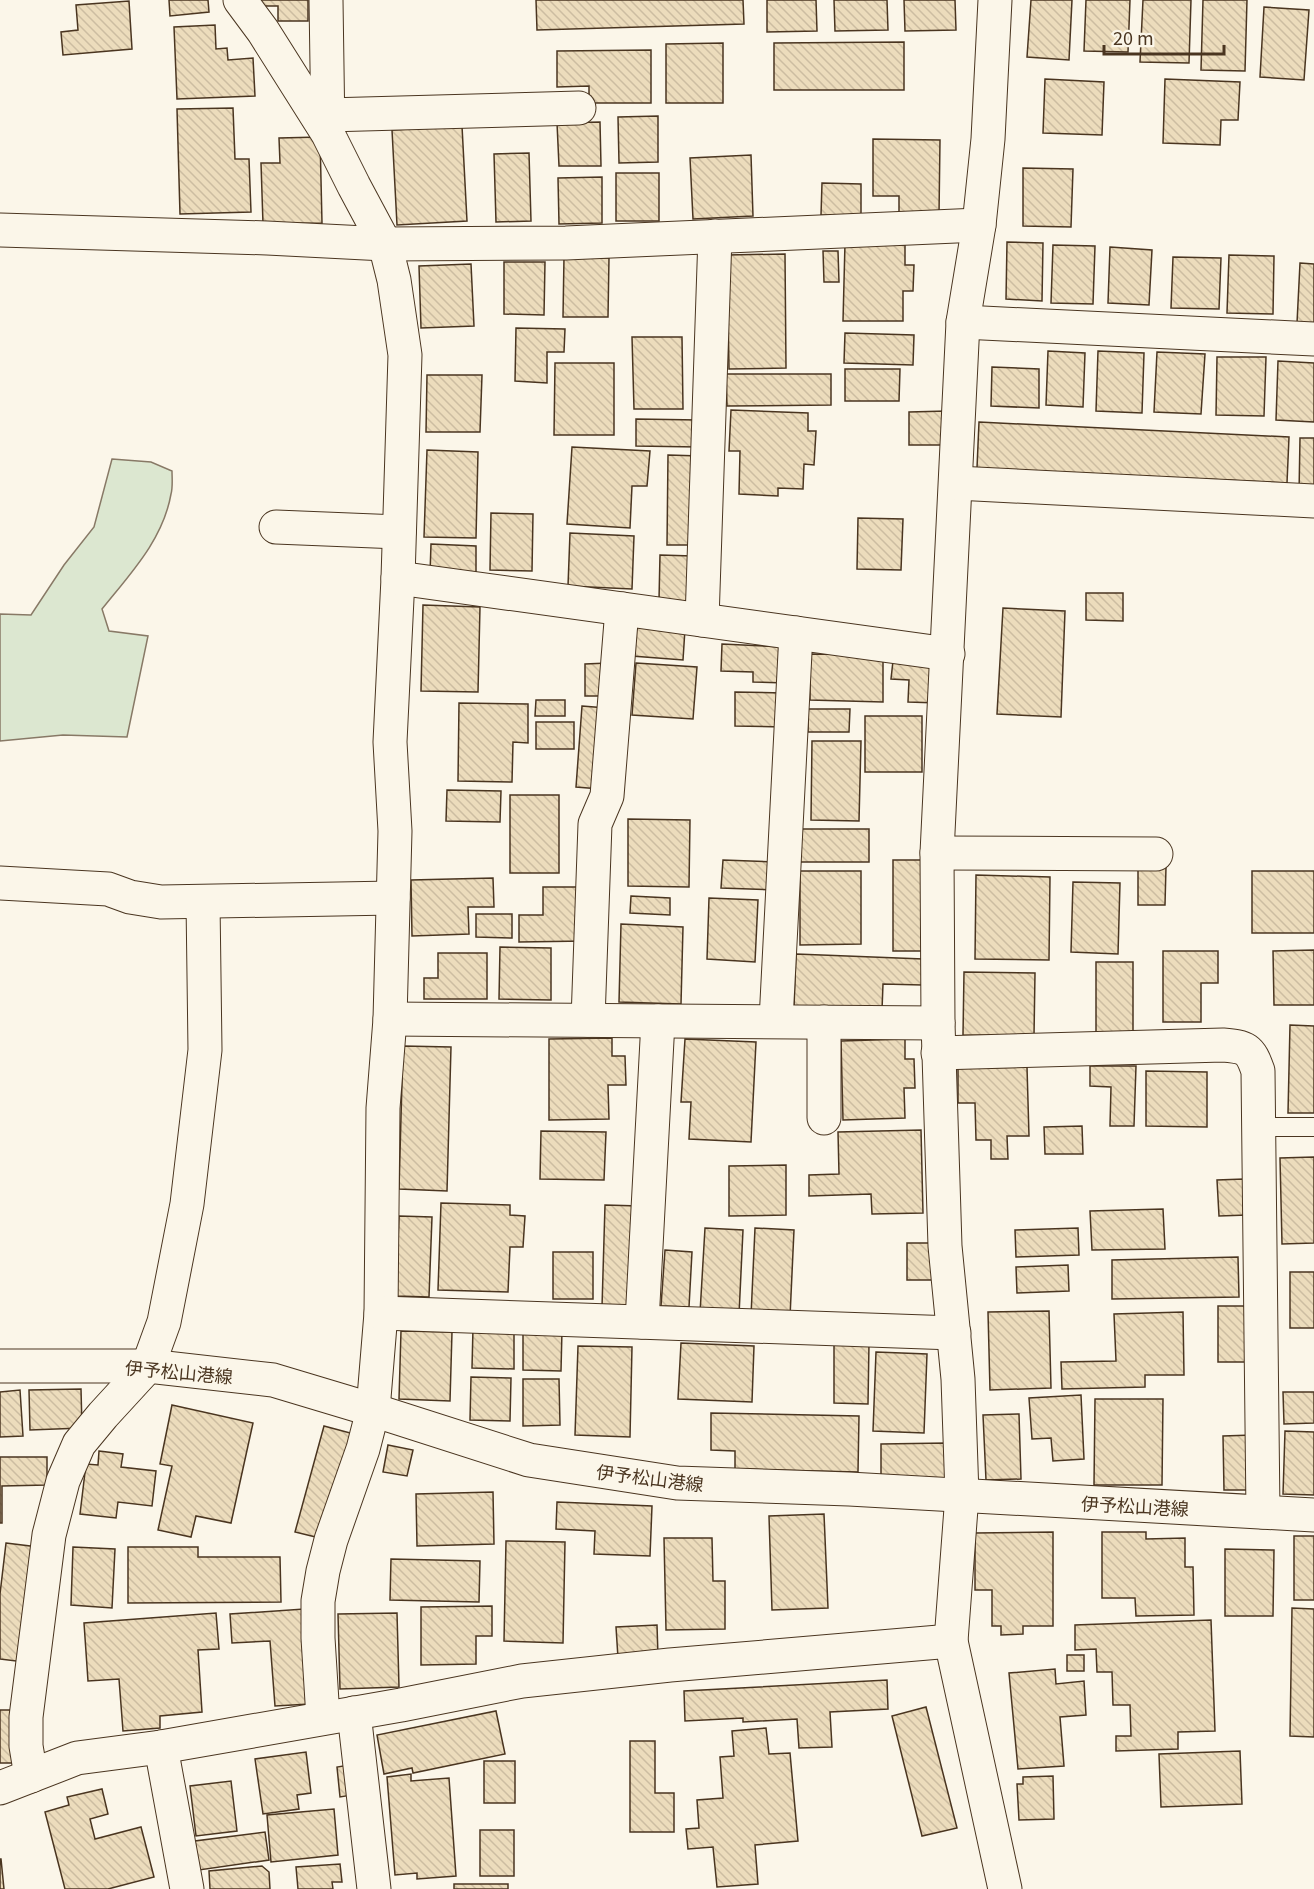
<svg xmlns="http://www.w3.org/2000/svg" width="1314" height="1889" font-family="Georgia,'Noto Sans JP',serif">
	<defs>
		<pattern id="building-back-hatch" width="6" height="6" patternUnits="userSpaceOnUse" patternTransform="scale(1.5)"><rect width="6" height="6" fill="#ecdcbc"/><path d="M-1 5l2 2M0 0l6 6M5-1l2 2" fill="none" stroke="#ccbda1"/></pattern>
	</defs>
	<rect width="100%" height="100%" fill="#fbf6e9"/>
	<path fill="#dce7d0" stroke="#887966" stroke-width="1.5" d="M112,459L151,462L172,471C172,478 173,487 171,494C163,540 130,574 102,609L109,631L148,636L127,737L63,735L0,741V614L31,615L64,565L94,527Z"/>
	<g fill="url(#building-back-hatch)" stroke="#4a3520" stroke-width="1.5">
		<polygon points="169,0 208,0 209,12 170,16"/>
		<polygon points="260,0 308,0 308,21 278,21 278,6 260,6"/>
		<polygon points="536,0 743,0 744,24 537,30"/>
		<polygon points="767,0 816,0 817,31 767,32"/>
		<polygon points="834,0 887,0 888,30 835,31"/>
		<polygon points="904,0 955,0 956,30 905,31"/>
		<polygon points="1031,0 1072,0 1069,60 1027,57"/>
		<polygon points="1086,0 1130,0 1128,52 1084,51"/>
		<polygon points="1143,0 1191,0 1189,63 1140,62"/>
		<polygon points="1203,0 1247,0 1245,71 1201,70"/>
		<polygon points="129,1 132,49 63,55 61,32 78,30 76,5"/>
		<polygon points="1264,7 1309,10 1304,80 1260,77"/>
		<polygon points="215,25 216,49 227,48 228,60 253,58 255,96 177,99 174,27"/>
		<polygon points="904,42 904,90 774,90 774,43"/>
		<polygon points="723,43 723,103 666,103 666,44"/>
		<polygon points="651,50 651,103 589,103 589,86 557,87 557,51"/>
		<polygon points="1045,79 1104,82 1102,135 1043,133"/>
		<polygon points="1165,79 1240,82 1238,120 1221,120 1220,145 1163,143"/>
		<polygon points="233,108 235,159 249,159 251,212 180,214 177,109"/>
		<polygon points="658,116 658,162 619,163 618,117"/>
		<polygon points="600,122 601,166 559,166 557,123"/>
		<polygon points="462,126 467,221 397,225 392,130"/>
		<polygon points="320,137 322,223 263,224 261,163 280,163 279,138"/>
		<polygon points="873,139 940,140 939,215 899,214 899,196 873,196"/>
		<polygon points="529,153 531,221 496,222 494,154"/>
		<polygon points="751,155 753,216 693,219 690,158"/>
		<polygon points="1023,168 1073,169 1071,227 1023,226"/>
		<rect x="616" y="173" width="43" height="48"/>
		<polygon points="602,177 602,223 559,224 558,178"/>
		<polygon points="822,183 861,184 861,216 821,215"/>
		<polygon points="1007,242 1043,243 1042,301 1006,299"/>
		<polygon points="845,243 905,245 905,265 914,265 913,291 903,291 903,321 843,321"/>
		<polygon points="1053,245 1095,246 1093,304 1051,303"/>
		<polygon points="1110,247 1152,250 1149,305 1108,303"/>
		<polygon points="823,251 838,251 839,282 824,282"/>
		<polygon points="785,254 786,368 729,369 727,255"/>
		<polygon points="1229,255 1274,256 1273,314 1227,313"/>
		<polygon points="564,257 609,258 608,317 563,317"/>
		<polygon points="1173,257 1221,258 1219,309 1171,308"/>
		<polygon points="504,262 545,262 544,315 504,314"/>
		<polygon points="1300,263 1314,264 1314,324 1297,323"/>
		<polygon points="471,264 474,326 421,328 419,266"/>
		<polygon points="516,328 565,329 564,352 547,352 547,383 515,381"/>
		<polygon points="845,333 914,335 913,365 844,363"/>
		<polygon points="632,337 682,337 683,409 634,409"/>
		<polygon points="1048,351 1085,353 1083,407 1046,405"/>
		<polygon points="1098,351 1144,353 1142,413 1096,411"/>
		<polygon points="1157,352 1205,354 1201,414 1154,412"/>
		<polygon points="1217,357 1266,357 1264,416 1216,415"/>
		<polygon points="1278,361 1314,363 1314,422 1276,420"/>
		<polygon points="555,363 614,363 614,435 554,435"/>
		<polygon points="992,367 1039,369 1039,408 991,406"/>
		<polygon points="845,369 900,369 899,401 845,401"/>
		<polygon points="726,374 831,374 831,405 727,406"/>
		<polygon points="427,375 482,375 480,432 426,432"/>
		<polygon points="731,410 808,413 808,431 816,431 814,465 804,464 803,489 778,488 778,496 739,494 740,451 729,451"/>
		<polygon points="947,411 948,445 909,445 909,412"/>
		<polygon points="636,419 699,420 698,447 636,446"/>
		<polygon points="979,422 1289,437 1287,483 977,468"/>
		<polygon points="1300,438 1314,438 1314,494 1299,494"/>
		<polygon points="572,447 650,451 647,486 632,486 630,528 567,524"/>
		<polygon points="427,450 478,452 476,538 424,537"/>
		<polygon points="668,455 700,456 699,545 667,545"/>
		<polygon points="491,513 533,514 532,571 490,570"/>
		<polygon points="858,518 903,519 901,570 857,569"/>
		<polygon points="570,533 634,536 632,589 568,586"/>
		<polygon points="431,544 476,546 476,576 430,574"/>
		<polygon points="660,555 692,556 691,601 659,600"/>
		<polygon points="1086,593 1123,593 1123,621 1086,620"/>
		<polygon points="423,605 480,607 478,692 421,691"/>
		<polygon points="1003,608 1065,611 1061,717 997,714"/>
		<polygon points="634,626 685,629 683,660 632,656"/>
		<polygon points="722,644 786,647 785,683 753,682 753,672 721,671"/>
		<polygon points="810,654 883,655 883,702 810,700"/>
		<polygon points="893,661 940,663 938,703 908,702 909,680 891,679"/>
		<polygon points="608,663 608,696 585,696 585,664"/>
		<polygon points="636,663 697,667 693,719 632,715"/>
		<polygon points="735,692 783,693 782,727 735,726"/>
		<polygon points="536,700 565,700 565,716 535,716"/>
		<polygon points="459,703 528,704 528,743 513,742 512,782 458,781"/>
		<polygon points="582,706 606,708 600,789 576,787"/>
		<polygon points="808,709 850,709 849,732 808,732"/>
		<rect x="865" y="716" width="57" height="56"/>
		<rect x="536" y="722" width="38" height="27"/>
		<polygon points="812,741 861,741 859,821 811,820"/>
		<polygon points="447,790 501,791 500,822 446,821"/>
		<rect x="510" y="795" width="49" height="78"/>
		<polygon points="628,819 690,820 689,887 628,886"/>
		<rect x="799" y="829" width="70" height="33"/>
		<polygon points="723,860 774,862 774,890 721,888"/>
		<rect x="893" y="860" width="35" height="91"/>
		<polygon points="1138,866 1166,867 1165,905 1138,905"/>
		<polygon points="800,871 861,871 861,944 800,945"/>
		<rect x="1252" y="871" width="62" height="62"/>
		<polygon points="976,875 1050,877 1049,960 975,959"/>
		<polygon points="493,878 494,907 468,907 469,934 412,936 411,880"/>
		<polygon points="1073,882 1120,883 1118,954 1071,952"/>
		<polygon points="543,887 583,887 585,941 519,942 519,915 543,915"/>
		<polygon points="631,896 670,898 670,915 630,913"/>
		<polygon points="709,898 758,900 755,962 707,959"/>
		<polygon points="476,914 512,914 512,938 476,937"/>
		<polygon points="621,924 683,927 681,1004 619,1002"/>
		<polygon points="500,947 551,948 551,1000 499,999"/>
		<polygon points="1314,950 1314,1005 1274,1005 1273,951"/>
		<polygon points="1163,951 1218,951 1218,983 1201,983 1201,1022 1163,1022"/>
		<polygon points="438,953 487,953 487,999 424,999 424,978 438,978"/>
		<polygon points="796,954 923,959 922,985 883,984 882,1010 794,1007"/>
		<rect x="1096" y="962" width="37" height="76"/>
		<polygon points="964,972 1035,973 1034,1036 963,1035"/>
		<polygon points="1290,1025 1314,1026 1314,1113 1288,1113"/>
		<polygon points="612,1038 612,1056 625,1056 626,1085 608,1085 609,1119 549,1120 549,1039"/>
		<polygon points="685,1039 756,1042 751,1142 689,1139 691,1102 681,1102"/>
		<polygon points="905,1039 905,1059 914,1059 915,1088 904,1088 905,1118 843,1120 841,1041"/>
		<polygon points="403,1046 451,1047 447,1191 399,1189"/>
		<polygon points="1090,1066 1136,1066 1134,1126 1110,1126 1111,1087 1090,1086"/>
		<polygon points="1027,1067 1029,1136 1007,1136 1008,1159 991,1159 991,1140 976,1140 975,1103 958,1103 958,1068"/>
		<polygon points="1146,1071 1207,1072 1207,1127 1146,1126"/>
		<polygon points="1082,1126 1083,1154 1045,1154 1044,1127"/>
		<polygon points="921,1130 923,1213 872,1214 871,1194 809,1196 809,1175 839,1174 838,1132"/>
		<polygon points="541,1131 606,1132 604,1180 540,1179"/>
		<polygon points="1314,1157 1314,1243 1282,1244 1280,1158"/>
		<polygon points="786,1165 786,1215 729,1216 729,1166"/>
		<polygon points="1244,1179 1247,1215 1219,1216 1217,1180"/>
		<polygon points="441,1203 510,1205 510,1215 525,1216 523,1247 510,1247 508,1292 438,1290"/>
		<polygon points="605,1205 639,1206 636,1308 602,1307"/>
		<polygon points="1163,1209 1165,1249 1092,1250 1090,1211"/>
		<polygon points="399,1216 432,1217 429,1297 396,1296"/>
		<polygon points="705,1228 743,1230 739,1315 700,1313"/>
		<polygon points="755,1228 794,1230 790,1317 751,1316"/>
		<polygon points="1078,1228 1079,1255 1016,1257 1015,1230"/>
		<rect x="907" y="1243" width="29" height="37"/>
		<polygon points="665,1250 692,1252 689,1307 661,1306"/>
		<rect x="553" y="1252" width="40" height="47"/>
		<polygon points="1238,1257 1239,1297 1112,1299 1112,1260"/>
		<polygon points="1068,1265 1069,1291 1017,1293 1016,1267"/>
		<rect x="1290" y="1272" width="24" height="56"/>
		<polygon points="1218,1306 1250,1306 1251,1362 1218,1362"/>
		<polygon points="1049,1311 1051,1388 990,1390 988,1312"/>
		<polygon points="1183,1312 1184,1375 1145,1375 1145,1387 1062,1389 1061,1362 1116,1361 1114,1314"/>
		<polygon points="473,1328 514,1328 514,1369 472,1368"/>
		<polygon points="523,1329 562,1330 561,1371 523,1370"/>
		<polygon points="401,1331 452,1332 450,1401 399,1399"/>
		<polygon points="834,1342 869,1343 868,1404 834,1403"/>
		<polygon points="681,1343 754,1346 752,1402 678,1399"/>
		<polygon points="578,1346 632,1347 630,1437 575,1435"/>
		<polygon points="876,1352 927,1354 924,1433 873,1431"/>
		<polygon points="471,1377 511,1378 510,1421 470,1420"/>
		<polygon points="523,1379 559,1379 560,1425 523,1426"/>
		<polygon points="81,1389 82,1428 30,1430 29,1390"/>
		<polygon points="20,1390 23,1436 0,1437 0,1392"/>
		<polygon points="1283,1392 1314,1392 1314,1423 1284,1424"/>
		<polygon points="1081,1395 1084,1459 1053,1461 1051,1438 1032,1439 1029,1398"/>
		<polygon points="1095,1399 1163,1399 1162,1485 1094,1485"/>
		<polygon points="172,1405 253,1423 231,1523 196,1516 191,1537 158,1530 172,1466 160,1464"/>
		<polygon points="711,1413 859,1416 858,1472 735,1469 735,1451 711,1450"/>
		<polygon points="1019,1414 1021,1479 986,1480 983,1415"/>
		<polygon points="324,1426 354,1434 324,1539 295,1532"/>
		<polygon points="1285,1431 1314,1432 1314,1495 1283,1494"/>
		<polygon points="1253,1435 1254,1490 1224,1490 1223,1436"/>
		<polygon points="946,1443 947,1480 881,1481 881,1444"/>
		<polygon points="388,1445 413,1450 407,1476 383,1472"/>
		<polygon points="99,1451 123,1454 121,1467 156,1471 152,1506 118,1502 116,1518 80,1514 86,1464 98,1465"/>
		<polygon points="0,1457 47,1457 47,1485 2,1486 2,1523 0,1523"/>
		<polygon points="493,1492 494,1544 417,1546 416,1494"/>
		<polygon points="557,1502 652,1506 650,1556 594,1554 595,1531 556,1529"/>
		<polygon points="824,1514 828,1608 772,1610 769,1516"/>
		<polygon points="1053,1532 1053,1626 1023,1626 1023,1634 1001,1635 1001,1626 992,1626 992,1590 975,1590 975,1533"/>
		<polygon points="1102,1532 1146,1532 1146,1539 1185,1538 1185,1567 1193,1567 1194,1615 1136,1616 1135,1598 1102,1598"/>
		<rect x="1294" y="1536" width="20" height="64"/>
		<polygon points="664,1538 712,1538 713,1581 725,1581 725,1629 666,1630"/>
		<polygon points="506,1541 565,1542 563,1643 504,1641"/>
		<polygon points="6,1543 38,1547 24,1662 0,1659 0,1594"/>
		<polygon points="73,1547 115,1549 112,1608 71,1605"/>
		<polygon points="128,1547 198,1547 198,1557 280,1557 281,1602 128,1603"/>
		<polygon points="1225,1549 1274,1550 1273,1616 1225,1616"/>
		<polygon points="391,1559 480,1561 479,1602 390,1600"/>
		<polygon points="492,1606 492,1636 476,1636 476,1664 421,1665 421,1607"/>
		<polygon points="1292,1608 1314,1609 1314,1737 1290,1736"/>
		<polygon points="304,1609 310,1704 275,1706 270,1641 232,1643 230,1614"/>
		<polygon points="216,1613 219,1649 198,1650 202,1712 160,1716 160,1728 123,1731 119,1679 88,1681 84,1623"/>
		<polygon points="397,1613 399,1687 340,1689 338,1614"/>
		<polygon points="1211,1620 1215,1731 1178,1732 1178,1749 1116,1751 1116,1736 1131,1736 1130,1705 1113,1705 1112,1672 1097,1672 1096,1649 1075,1650 1075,1625"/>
		<polygon points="657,1625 658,1656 618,1658 616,1627"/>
		<rect x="1067" y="1655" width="17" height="16"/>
		<polygon points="1055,1669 1056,1684 1084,1681 1086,1715 1060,1717 1064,1766 1018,1769 1009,1673"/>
		<polygon points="887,1680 888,1709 830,1712 832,1747 799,1748 797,1719 743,1722 743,1718 685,1721 684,1691"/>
		<polygon points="926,1707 957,1828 922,1836 892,1716"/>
		<rect x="0" y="1710" width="18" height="53"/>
		<polygon points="496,1711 505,1754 413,1773 412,1768 384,1774 377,1735"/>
		<polygon points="766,1728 769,1754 790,1753 798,1841 755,1845 758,1884 717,1887 713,1847 688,1849 686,1829 699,1828 697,1800 723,1798 720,1757 734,1756 732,1731"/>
		<polygon points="630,1741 655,1741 655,1793 674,1793 674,1832 630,1832"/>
		<polygon points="1240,1751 1242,1804 1161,1807 1159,1754"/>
		<polygon points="306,1752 311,1793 297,1795 299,1809 263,1814 255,1759"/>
		<rect x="484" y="1761" width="31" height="42"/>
		<polygon points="349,1765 352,1795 340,1797 337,1767"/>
		<polygon points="411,1774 411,1781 449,1778 456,1876 417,1879 417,1873 395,1875 387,1777"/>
		<polygon points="1053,1776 1054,1819 1019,1820 1017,1784 1023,1784 1023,1777"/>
		<polygon points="231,1781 237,1831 196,1836 190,1786"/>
		<polygon points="102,1789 108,1814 90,1819 95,1839 141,1827 154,1877 108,1889 65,1889 45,1812 69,1805 67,1797"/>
		<polygon points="334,1809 338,1855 271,1862 267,1815"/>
		<rect x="480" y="1830" width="34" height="46"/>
		<polygon points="265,1832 269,1860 199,1870 195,1841"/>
		<polygon points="0,1859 1,1859 4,1889 0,1889"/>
		<polygon points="340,1864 342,1882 332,1882 333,1889 298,1889 296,1867"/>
		<polygon points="262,1866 269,1872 270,1889 210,1889 209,1871"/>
		<rect x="454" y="1884" width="54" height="5"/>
	</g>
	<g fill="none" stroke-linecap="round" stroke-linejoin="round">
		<g stroke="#4a3520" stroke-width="20">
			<polyline id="lane" points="1258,1127 1314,1127"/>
		</g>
		<g stroke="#4a3520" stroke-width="35">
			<g id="street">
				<polyline points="240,0 263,31 328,134 354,186 385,244 394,280 405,355 398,578 390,742 395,831 390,1019 383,1108 381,1313 373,1410 363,1449 331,1540 323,1571 318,1601 318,1638 323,1718"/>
				<polyline points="326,0 328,133"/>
				<polyline points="995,0 988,139 979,225 963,322 937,853 938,1023 945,1246 958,1379 962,1495 951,1641 1005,1889"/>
				<polyline points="327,115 579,108"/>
				<polyline points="0,230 267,238 385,244 566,243 979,225"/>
				<polyline points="963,322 1314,339"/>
				<polyline points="956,483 1314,501"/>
				<polyline points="276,527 399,532"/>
				<polyline points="398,578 948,654"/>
				<polyline points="702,620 715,236"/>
				<polyline points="937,853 1156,854"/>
				<polyline points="0,883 108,889 130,897 161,902 393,898"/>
				<polyline points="390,1019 938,1023"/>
				<polyline points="588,1020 595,824 607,796 622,609"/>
				<polyline points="776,1021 796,633"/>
				<polyline points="824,1022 824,1118"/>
				<path d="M938,1053L1223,1045C1246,1047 1250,1048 1258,1071L1263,1512"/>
				<polyline points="381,1313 954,1333"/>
				<polyline points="642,1322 658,1021"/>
				<polyline points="354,1713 374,1889"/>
				<polyline points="161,1747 187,1889"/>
				<polyline points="31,1776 26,1746 26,1717 49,1535 63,1481 79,1444 103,1415 148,1366 164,1322 187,1204 205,1050 203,902"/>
				<polyline points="0,1788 77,1758 161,1747 401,1705 522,1681 670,1665 951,1641"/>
			</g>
		</g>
		<g stroke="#4a3520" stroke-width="35">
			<polyline id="primary" points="0,1366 148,1366 273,1380 373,1410 529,1460 677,1483 849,1489 1314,1515"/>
		</g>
		<use href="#lane" stroke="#fbf6e9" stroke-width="18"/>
		<use href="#street" stroke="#fbf6e9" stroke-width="33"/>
		<use href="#primary" stroke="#fbf6e9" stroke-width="33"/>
	</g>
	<g text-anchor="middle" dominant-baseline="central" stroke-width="4.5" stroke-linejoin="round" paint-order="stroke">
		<g font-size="18" fill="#4a3520" stroke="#fbf6e9">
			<text transform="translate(179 1371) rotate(5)">伊予松山港線</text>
			<text transform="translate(650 1477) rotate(7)">伊予松山港線</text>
			<text transform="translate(1135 1505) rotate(3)">伊予松山港線</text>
		</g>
	</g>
	<path d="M1104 45v9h120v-9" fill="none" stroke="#4a3520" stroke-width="3"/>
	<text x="1113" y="45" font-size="18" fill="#4a3520" stroke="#fbf6e9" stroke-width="4.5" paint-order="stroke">20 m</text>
</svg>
